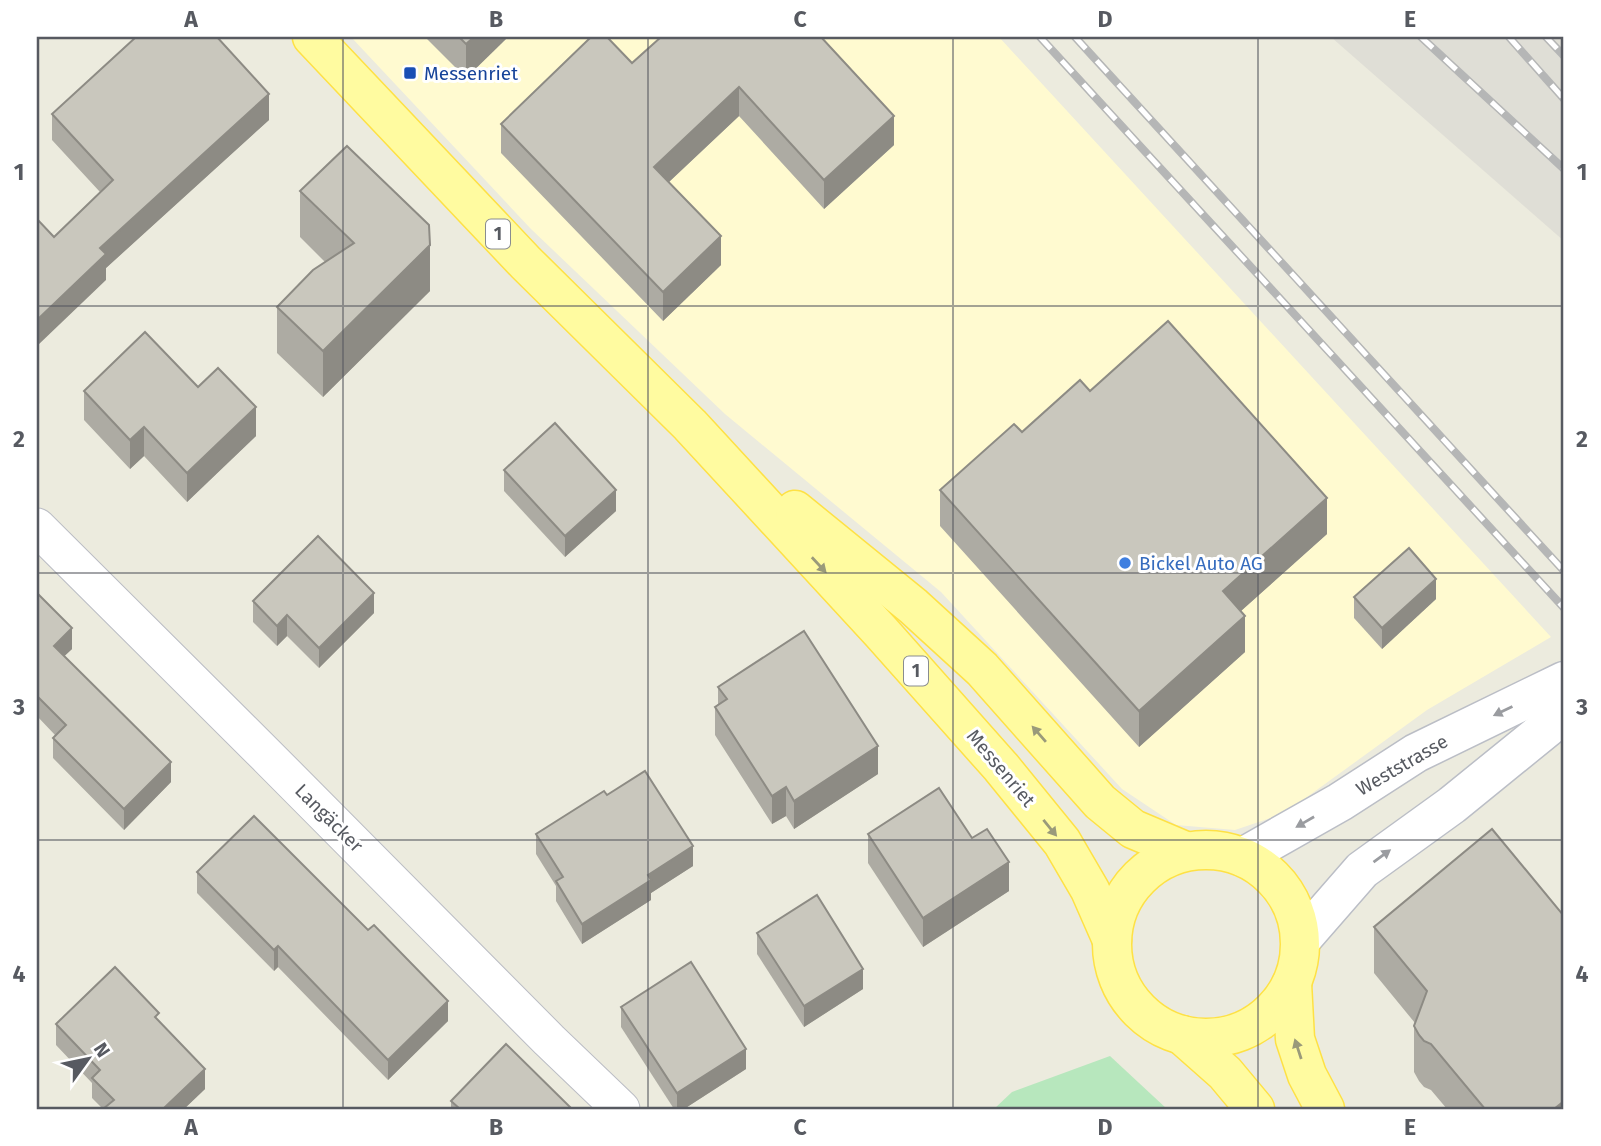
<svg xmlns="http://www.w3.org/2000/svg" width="1601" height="1146" font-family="'Fira Sans',sans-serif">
	<rect width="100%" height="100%" fill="#ecebde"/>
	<polygon fill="#fffad0" points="351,37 999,37 1551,637 1427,710 1285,813 1235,830 1176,825 1122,789 941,592 725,414 531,229"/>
	<polygon fill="#dfded6" points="1331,37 1564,37 1564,241"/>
	<polygon fill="#b7e7bd" points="1110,1056 1167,1109 994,1109 1012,1092"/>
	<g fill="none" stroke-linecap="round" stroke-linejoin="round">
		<g stroke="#bbbdc4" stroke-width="39">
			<polyline id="street" points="37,527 266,755 549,1040 621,1109"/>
		</g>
		<g stroke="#bbbec6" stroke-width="41">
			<g id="secondary">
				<polyline points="1243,857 1340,802 1416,753 1564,681"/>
				<polyline points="1301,940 1362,870 1452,805 1564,714"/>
			</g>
		</g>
		<g stroke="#fee145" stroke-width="41">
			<g id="primary">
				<polyline points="312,37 526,263 690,425 881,632 1001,767 1062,842 1090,890 1112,940"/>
				<polyline points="795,510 913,606 982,669 1100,802 1133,829 1185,851"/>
				<circle cx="1206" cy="944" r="94"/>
				<polyline points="1292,983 1295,1039 1307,1075 1325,1109"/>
				<polyline points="1182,1035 1225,1073 1255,1109"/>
			</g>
		</g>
		<use href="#street" stroke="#fff" stroke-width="37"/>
		<use href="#secondary" stroke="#fff" stroke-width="38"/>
		<use href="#primary" stroke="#fffba0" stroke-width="38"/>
		<g stroke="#b5b6b6" stroke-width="8">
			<g id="rail">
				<polyline points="1040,37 1564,608"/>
				<polyline points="1075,37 1564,571"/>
				<polyline points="1421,37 1564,169"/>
				<polyline points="1509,37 1564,99"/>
				<polyline points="1546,37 1564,56"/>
			</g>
		</g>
		<use href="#rail" stroke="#fff" stroke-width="5" stroke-dasharray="16" stroke-linecap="butt"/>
	</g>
	<g fill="#adaba3">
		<polygon points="425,37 508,37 466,78"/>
		<polygon points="661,37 894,145 824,209 739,116 669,182 721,265 663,321 501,153 501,124 632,63"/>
		<polygon points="52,114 269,120 106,268 106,280 54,237 100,192 52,140"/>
		<polygon points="300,191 430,291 323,397 277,353 277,307 325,262 300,237"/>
		<polygon points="198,387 256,436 187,502 144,456 130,469 84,420 84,391"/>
		<polygon points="1090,391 1327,534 1241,611 1245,652 1139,747 940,526 940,490 1022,432"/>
		<polygon points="504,470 616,511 565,557 504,491"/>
		<polygon points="37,593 72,649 64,656 171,782 124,830 53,758 53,738 55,735 37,716"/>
		<polygon points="1354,597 1436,599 1382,649 1354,618"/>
		<polygon points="253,601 374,613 319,668 287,636 277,646 253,622"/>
		<polygon points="718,687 878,774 794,829 786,816 772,824 715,735 715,707 718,704"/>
		<polygon points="607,795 693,866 651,893 651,900 582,944 556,901 556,886 536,854 536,834"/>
		<polygon points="868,834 972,838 1009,891 923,947 868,863"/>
		<polygon points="197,872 448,1021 388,1080 278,967 274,971 197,893"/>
		<polygon points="1374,927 1564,1109 1447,1109 1431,1090 1424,1087 1419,1081 1414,1072 1414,1026 1415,1023 1374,973"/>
		<polygon points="757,933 863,989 804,1027 757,954"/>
		<polygon points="621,1007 746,1069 684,1109 674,1109 621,1027"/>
		<polygon points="159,1021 205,1089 184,1109 103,1109 92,1098 92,1083 56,1045 56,1024"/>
		<polygon points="451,1101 572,1109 451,1109"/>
	</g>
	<g fill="#8d8b84">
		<polygon points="474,37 508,37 466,78 466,44"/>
		<polygon points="739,87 739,116 654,196 654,167"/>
		<polygon points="269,94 269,120 106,268 106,280 37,346 37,320 100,248"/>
		<polygon points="894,116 894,145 824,209 824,180"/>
		<polygon points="721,236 721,265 663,321 663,292"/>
		<polygon points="430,245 430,291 323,397 323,351"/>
		<polygon points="256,407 256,436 187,502 187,473"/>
		<polygon points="144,427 144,456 130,469 130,440"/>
		<polygon points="616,490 616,511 565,557 565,536"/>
		<polygon points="1327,498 1327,534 1223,627 1223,591"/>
		<polygon points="1436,579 1436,599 1382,649 1382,628"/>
		<polygon points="374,593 374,613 319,668 319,648"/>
		<polygon points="287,615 287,636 277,646 277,626"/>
		<polygon points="1245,616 1245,652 1139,747 1139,711"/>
		<polygon points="72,628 72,649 54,666 54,646"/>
		<polygon points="878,746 878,774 794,829 794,801"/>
		<polygon points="171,762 171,782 124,830 124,809"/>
		<polygon points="786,787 786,816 772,824 772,796"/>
		<polygon points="693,846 693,866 651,893 651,900 582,944 582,924 648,875"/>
		<polygon points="1009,862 1009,891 923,947 923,918"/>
		<polygon points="278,946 278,967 274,971 274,950"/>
		<polygon points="863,969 863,989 804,1027 804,1006"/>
		<polygon points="448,1001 448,1021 388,1080 388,1060"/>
		<polygon points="746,1049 746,1069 684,1109 677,1109 677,1093"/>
		<polygon points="205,1069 205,1089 184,1109 163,1109"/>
		<polygon points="1564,1101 1564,1109 1554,1109"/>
	</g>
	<g fill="#c9c7bd" stroke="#8d8b84" stroke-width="2">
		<polygon points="136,37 217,37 269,94 100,248 106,254 37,320 37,219 54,237 113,180 52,114"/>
		<polygon points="459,37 474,37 466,44"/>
		<polygon points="591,37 607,37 632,63 661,37 821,37 894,116 824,180 739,87 654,167 721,236 663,292 501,124"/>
		<polygon points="347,146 429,225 430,245 323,351 277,307 313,270 354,243 300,191"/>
		<polygon points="1168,321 1327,498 1223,591 1245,616 1139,711 940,490 1014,424 1022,432 1080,380 1090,391"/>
		<polygon points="145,332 198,387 218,368 256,407 187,473 144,427 130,440 84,391"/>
		<polygon points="555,423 616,490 565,536 504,470"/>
		<polygon points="318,536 374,593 319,648 287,615 277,626 253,601"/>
		<polygon points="1409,548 1436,579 1382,628 1354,597"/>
		<polygon points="37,593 72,628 54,646 171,762 124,809 53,738 66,725 37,696"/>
		<polygon points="804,631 878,746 794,801 786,787 772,796 715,707 727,699 718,687"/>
		<polygon points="645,771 693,846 648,875 651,880 582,924 556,881 563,877 536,834 604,791 607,795"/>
		<polygon points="939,788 972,838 987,829 1009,862 923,918 868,834"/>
		<polygon points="254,816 368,930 374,925 448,1001 388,1060 278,946 274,950 197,872"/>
		<polygon points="1492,829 1564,916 1564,1101 1554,1109 1485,1109 1431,1044 1424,1041 1419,1035 1414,1026 1427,991 1374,927"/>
		<polygon points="817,895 863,969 804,1006 757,933"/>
		<polygon points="691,962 746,1049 677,1093 621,1007"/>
		<polygon points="115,967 159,1013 155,1017 205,1069 163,1109 103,1109 114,1100 92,1078 100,1070 56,1024"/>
		<polygon points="506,1044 572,1109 460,1109 451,1101"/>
	</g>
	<defs><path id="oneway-solid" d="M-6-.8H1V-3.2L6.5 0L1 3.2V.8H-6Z" transform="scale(1.75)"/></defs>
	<g fill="#9a9a7a">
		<use href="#oneway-solid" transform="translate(819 565) rotate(47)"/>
		<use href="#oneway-solid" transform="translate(1039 734) rotate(-131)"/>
		<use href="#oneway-solid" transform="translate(1050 828) rotate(51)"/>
		<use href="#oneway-solid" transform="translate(1298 1049) rotate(-108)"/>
	</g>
	<g fill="#9a9ca0">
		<use href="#oneway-solid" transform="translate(1503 711) rotate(154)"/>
		<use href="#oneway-solid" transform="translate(1305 822) rotate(150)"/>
		<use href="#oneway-solid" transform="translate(1382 856) rotate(-36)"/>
	</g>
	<path fill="none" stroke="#575a61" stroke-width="2" stroke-opacity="0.55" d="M343,37V1109M648,37V1109M953,37V1109M1258,37V1109M37,306H1564M37,573H1564M37,840H1564"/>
	<rect fill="#1a4fb4" stroke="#fff" stroke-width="2.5" x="403" y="66" width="14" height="14" rx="3.5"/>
	<circle fill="#3f7fe0" stroke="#fff" stroke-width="2.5" cx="1125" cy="563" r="7"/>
	<g text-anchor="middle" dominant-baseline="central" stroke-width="6" stroke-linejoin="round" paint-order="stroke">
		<g fill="#fff" stroke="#898c90" stroke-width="2">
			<rect x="486" y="219.5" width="24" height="29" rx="5"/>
			<rect x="904" y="656.5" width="24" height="29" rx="5"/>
		</g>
		<g font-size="18" font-weight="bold" fill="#575a61">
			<text x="498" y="234">1</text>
			<text x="916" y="671">1</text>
		</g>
		<g font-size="19" fill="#164399" stroke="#fff" text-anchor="start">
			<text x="424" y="73">Messenriet</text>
		</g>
		<g font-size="19" fill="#366cbe" stroke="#fff" text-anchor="start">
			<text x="1139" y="563">Bickel Auto AG</text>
		</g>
		<g font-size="19" fill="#575a61" stroke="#fff">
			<text transform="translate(1402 765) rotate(-30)">Weststrasse</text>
			<text transform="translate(1001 768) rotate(50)">Messenriet</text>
			<text transform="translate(329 818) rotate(45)">Langäcker</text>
		</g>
	</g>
	<rect width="1601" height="1146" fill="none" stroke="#ffffff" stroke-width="77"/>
	<g transform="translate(88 1059) rotate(57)" stroke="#ffffff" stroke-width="5" paint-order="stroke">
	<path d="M0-5L12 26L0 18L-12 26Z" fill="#575a61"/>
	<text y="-10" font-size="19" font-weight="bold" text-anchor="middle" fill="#575a61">N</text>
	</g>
	<rect x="38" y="38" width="1524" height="1070" fill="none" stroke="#575a61" stroke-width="2.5"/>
	<g font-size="23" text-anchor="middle" font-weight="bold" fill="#575a61">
		<text x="191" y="27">A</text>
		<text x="496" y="27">B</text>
		<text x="800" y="27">C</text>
		<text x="1105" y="27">D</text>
		<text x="1410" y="27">E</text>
		<text x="19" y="180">1</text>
		<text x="1582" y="180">1</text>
		<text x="19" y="447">2</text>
		<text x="1582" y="447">2</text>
		<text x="19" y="715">3</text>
		<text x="1582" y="715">3</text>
		<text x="19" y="982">4</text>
		<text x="1582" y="982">4</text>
		<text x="191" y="1135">A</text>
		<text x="496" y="1135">B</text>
		<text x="800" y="1135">C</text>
		<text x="1105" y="1135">D</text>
		<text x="1410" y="1135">E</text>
	</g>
</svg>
